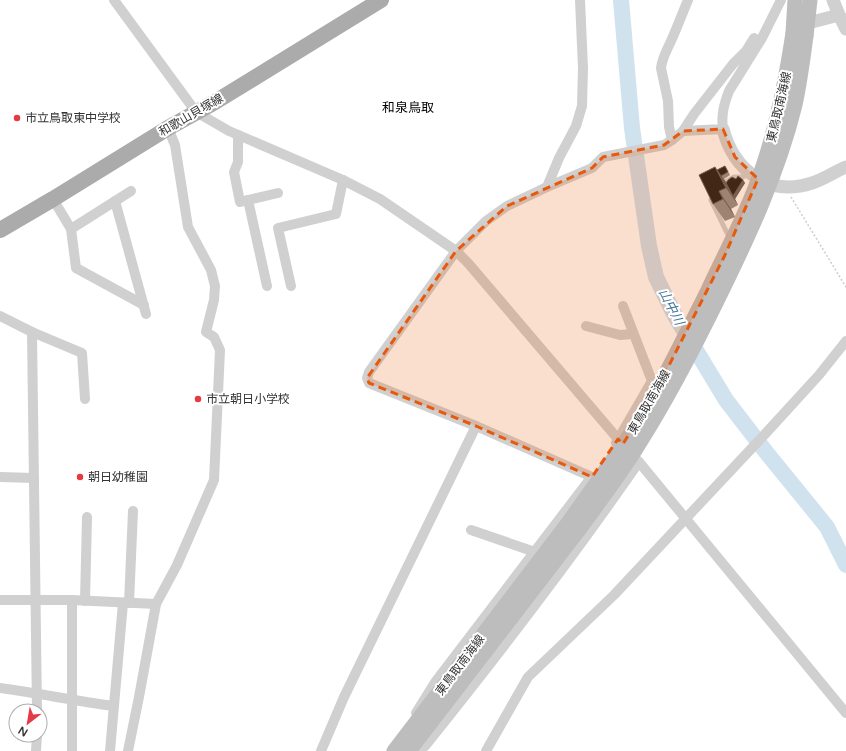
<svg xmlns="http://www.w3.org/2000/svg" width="846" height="751" font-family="'Varela Round','Noto Sans JP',sans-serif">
	<rect width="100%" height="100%" fill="#fff"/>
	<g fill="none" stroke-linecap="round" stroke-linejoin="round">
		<polyline stroke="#cfe2ee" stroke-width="16" points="621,0 632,128 649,246 656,277 674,314 726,400 766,452 827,527 846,565"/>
		<polyline stroke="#cdcdcd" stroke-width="1.5" stroke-dasharray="2 2" stroke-linecap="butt" points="791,197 846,287"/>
		<g stroke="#d0d0d0" stroke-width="5">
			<polyline points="720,185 734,177 743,177 748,172"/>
			<polyline points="711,200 727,233"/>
		</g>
		<g stroke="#d0d0d0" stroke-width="10">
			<polyline points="114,0 196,112 229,131 343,180 380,199 456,251 468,263 618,439 639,462"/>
			<polyline points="683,131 694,114 733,64 746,51 754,38"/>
			<polyline points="238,135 238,162 234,172 240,202 278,193"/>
			<path d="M672,140L669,127L668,101L661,68C662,58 667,50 671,41C677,28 682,14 688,0"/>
			<polyline points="547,187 559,158 576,126 582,106 583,68 580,0"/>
			<polyline points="53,199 71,229 76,268 144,305"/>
			<polyline points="248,200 267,286"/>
			<polyline points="115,201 146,314"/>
			<polyline points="71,229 131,191"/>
			<polyline points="291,286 278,228 336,214 343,180"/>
			<polyline points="0,316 32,332 82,353 85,399"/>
			<polyline points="586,326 620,335 633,334"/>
			<polyline points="32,332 37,711"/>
			<polyline points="616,443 652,381 623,306"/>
			<polyline points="0,477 34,478"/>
			<path d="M592,477L476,426L369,383L367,378L369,372L456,251L486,221L507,206L547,187L592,168L603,157L664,145L672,140L683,131L723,129C721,115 724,104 729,91L762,38L781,0"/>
			<polyline points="471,530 535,552"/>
			<polyline points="0,600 72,600 156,604"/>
			<polyline points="72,600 72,751"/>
			<polyline points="85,601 87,517"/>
			<polyline points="129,603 133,511"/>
			<path d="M0,688C38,693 75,701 113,706"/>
			<polyline points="416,713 436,681 590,479"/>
			<polyline points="36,751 37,735"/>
			<polyline points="110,751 123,603"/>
			<polyline points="128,751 139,697 156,604 177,565 214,480 220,350 214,337 206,332 214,300 215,286 211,270 188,227 175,145 168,128"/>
			<polyline points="321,751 344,697 476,426"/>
			<path d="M419,751L425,746C499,654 571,560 639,462L846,713"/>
			<polyline points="486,751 528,677 614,595 766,433 819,375 846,341"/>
		</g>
		<g stroke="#d0d0d0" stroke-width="13">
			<polyline points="833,0 839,15 846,29"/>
			<polyline points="808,23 839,15"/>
			<path d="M723,129C734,171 769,197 812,183C824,179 834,172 846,167"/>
		</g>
		<g stroke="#bdbdbd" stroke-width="15">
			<polyline points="793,33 795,0"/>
			<polyline points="806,36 810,0"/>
			<polyline points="394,751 568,523"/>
			<polyline points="409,751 578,531"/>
		</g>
		<polyline stroke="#ababab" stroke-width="16" points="0,230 53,199 168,128 215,102 381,0"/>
		<g stroke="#bdbdbd" stroke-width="15">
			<path d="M568,523C598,480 630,438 656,392C674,359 691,324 708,290C727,249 749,209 763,166C778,122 786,79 793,33"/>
			<path d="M578,531C599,502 621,474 639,444C668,398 693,350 717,301C748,238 778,174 795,105C800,82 803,59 806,36"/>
		</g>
	</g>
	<polygon fill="#8c8c8c" points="725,166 730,175 724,179 726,182 736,179 743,180 745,183 735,199 738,205 731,209 735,217 725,221 713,204 715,167 717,170"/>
	<g fill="#5f5f5f">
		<polygon points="715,167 728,185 743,180 745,183 735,199 738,205 726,188"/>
		<polygon points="719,191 731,209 735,217 723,199"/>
	</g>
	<g fill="#1a1a1a" stroke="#5f5f5f">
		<polygon points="725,166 728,172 721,176 717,170"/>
		<polygon points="715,167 726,188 719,191 723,199 713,204 699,175"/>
		<polygon points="738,176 743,180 733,196 726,183 728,180 732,177 736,179"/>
	</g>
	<path fill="#e8590c" fill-opacity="0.2" stroke="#e8590c" stroke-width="3" stroke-dasharray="8 5" stroke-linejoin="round" d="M723,129L735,157L758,179L725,255L655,393L623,444L618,439L592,477L476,426L369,383L367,378L456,251L507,206L592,168L603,157L664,145L683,131Z"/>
	<g fill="#e63946" stroke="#fff" stroke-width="1.5">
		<circle cx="17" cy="118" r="4"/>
		<circle cx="198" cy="399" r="4"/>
		<circle cx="80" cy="477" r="4"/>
	</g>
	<g text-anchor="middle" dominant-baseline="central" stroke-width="4" stroke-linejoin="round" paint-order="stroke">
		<g font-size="12" fill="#333" stroke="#fff">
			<text transform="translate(779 107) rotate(-77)">東鳥取南海線</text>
			<text transform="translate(191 115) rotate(-30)">和歌山貝塚線</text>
			<text transform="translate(649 402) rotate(-60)">東鳥取南海線</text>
			<text transform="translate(460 665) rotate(-53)">東鳥取南海線</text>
		</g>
		<g font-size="12" fill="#333" stroke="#fff" text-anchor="start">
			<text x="25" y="118">市立鳥取東中学校</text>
			<text x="206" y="399">市立朝日小学校</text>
			<text x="88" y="477">朝日幼稚園</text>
		</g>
		<g font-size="13" fill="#000" stroke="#fff">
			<text x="408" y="108">和泉鳥取</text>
		</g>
		<g font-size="13" font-style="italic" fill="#3f7597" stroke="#fff">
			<text transform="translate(671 307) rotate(63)">山中川</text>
		</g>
	</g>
	<g transform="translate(28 723) rotate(211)"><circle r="19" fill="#ffffff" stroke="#adadad"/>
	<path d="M0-3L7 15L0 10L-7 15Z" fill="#e63946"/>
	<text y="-6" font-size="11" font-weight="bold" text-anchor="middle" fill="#333333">N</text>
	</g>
</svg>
